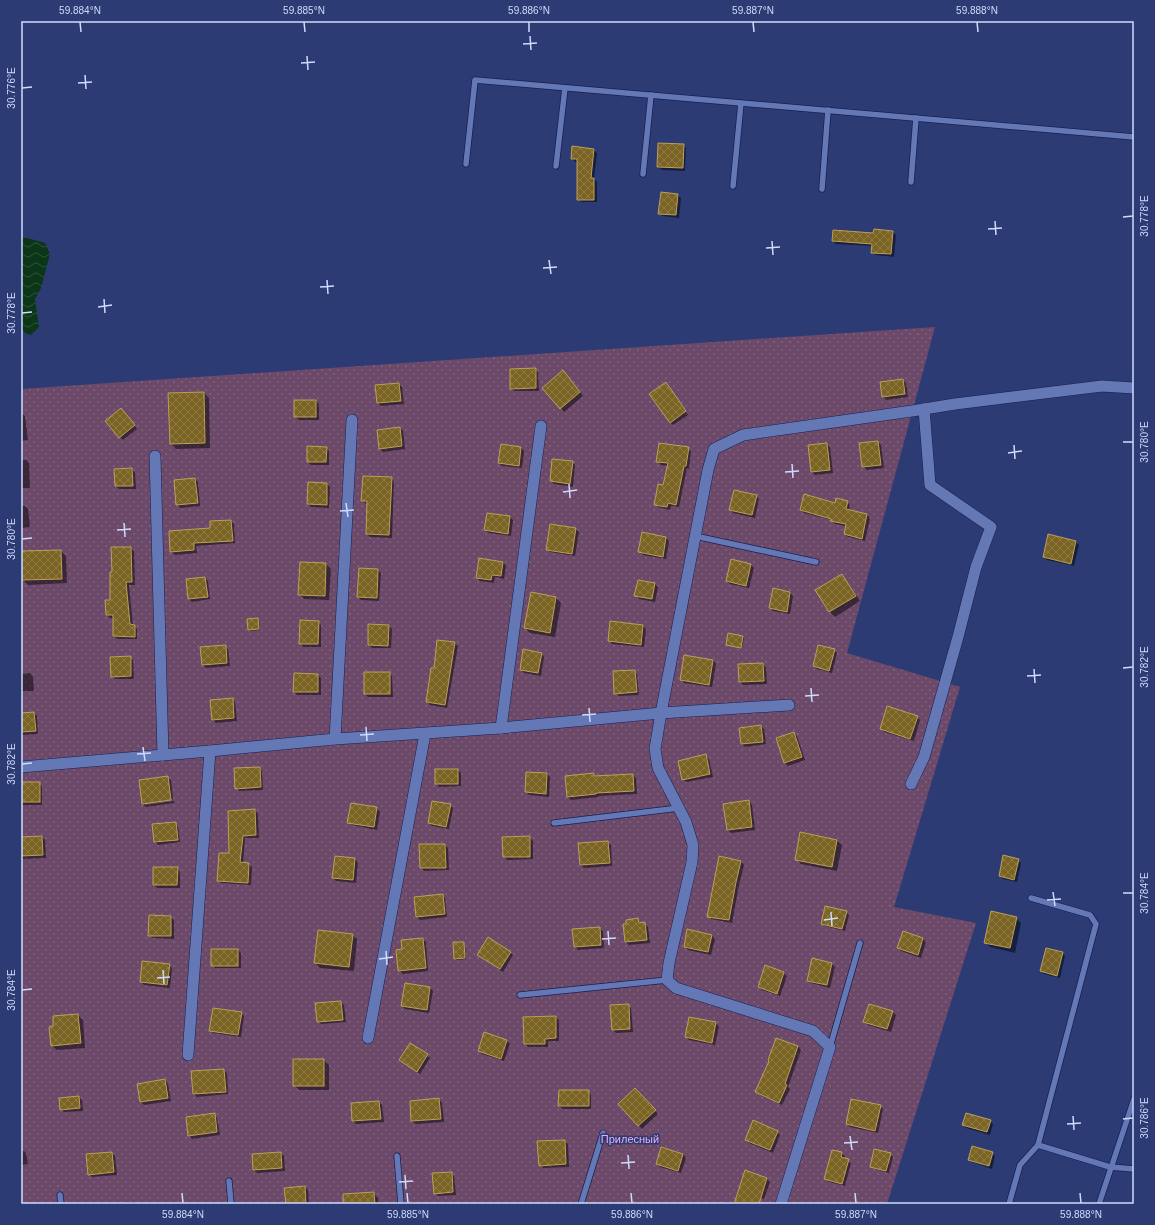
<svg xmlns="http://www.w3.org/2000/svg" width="1155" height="1225" font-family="Arial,sans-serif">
	<defs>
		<pattern id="park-dots" width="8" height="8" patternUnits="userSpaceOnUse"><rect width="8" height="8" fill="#6c4969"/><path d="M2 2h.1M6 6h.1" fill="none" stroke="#80637f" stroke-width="1.8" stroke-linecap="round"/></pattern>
		<pattern id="water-waves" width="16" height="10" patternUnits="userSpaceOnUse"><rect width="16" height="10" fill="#0b3618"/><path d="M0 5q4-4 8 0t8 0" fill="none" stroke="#2e523a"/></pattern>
		<pattern id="building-cross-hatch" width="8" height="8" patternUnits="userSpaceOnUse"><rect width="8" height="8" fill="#7b6423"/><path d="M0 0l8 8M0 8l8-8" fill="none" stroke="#8d7a44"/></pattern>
	</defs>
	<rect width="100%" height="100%" fill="#2c3b73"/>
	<polygon fill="url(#park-dots)" points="935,327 847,653 960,687 894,907 976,923 887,1204 21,1204 21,389"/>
	<polygon fill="url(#water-waves)" points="21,238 27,238 45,243 50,254 41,288 35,299 39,327 31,335 25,333 21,328"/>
	<g fill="#0007">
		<polygon points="683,145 686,148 685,171 662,170 658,167"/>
		<polygon points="594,150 597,153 594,179 597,182 597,202 581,202 578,199 578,162 575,162 572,158"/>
		<polygon points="678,195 681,198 679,218 663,216 659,213"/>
		<polygon points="875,230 893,232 896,235 894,257 876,255 872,252 873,246 836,244 833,241 874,234"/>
		<polygon points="535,369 538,372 539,391 514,391 511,388"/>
		<polygon points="566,375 583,396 564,412 543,388"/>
		<polygon points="902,380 906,383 908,397 886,400 883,397"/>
		<polygon points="399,384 402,387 404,404 381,406 378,403"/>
		<polygon points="669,386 688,415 673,425 670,422"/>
		<polygon points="204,393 209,398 210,448 176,449 171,444"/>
		<polygon points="316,401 319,404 319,420 299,420 295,417"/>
		<polygon points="124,412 137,429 123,440 120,437"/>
		<polygon points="21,413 25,416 28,440 21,441"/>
		<polygon points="400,428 403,431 405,449 383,452 380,449"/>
		<polygon points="878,442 881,445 884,468 867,470 863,466"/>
		<polygon points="827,444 830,447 833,473 815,475 812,472"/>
		<polygon points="521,447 524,451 522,468 502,466 499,463"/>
		<polygon points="326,448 329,451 329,465 311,465 308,462"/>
		<polygon points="688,448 691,451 689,469 687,468 679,507 671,506 670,510 658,507 655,504 663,487 668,466 661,465 657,461"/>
		<polygon points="21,460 26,460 29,463 30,488 21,488"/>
		<polygon points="572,462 575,465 573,487 554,484 551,481"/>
		<polygon points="132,469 135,473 136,489 119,489 116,486 115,470"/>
		<polygon points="391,478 394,481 392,538 370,537 367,534 368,504 366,504 362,500"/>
		<polygon points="195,479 198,482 200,506 180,508 177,504"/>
		<polygon points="327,484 330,487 329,508 311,507 308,504"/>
		<polygon points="756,496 759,499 755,518 733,513 730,509"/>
		<polygon points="847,502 850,505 849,511 867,515 870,518 865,541 848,537 845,534 846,526 835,524 831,520 804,513 801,510"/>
		<polygon points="21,506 25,506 28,509 30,527 21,528"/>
		<polygon points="488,514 510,517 513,520 511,536 489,533 485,530"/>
		<polygon points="231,521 234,524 235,543 196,546 197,553 175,555 171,551"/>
		<polygon points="576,529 579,532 575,556 550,552 547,549"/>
		<polygon points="643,533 666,538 669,541 666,559 643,555 640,552"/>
		<polygon points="1049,535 1076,542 1079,545 1074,566 1047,560 1044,556"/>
		<polygon points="131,548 134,551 135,585 129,585 133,626 134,626 137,629 137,639 117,639 114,636 114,618 110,618 107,615"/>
		<polygon points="61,551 66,556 67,583 28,585 23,580"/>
		<polygon points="732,560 751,565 754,568 749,588 730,584 727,581"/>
		<polygon points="503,562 506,566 504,579 495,577 494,583 480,581 477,578"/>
		<polygon points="326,564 331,569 329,600 304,599 299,594"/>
		<polygon points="378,570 381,573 379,601 361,600 358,597"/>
		<polygon points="841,575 846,580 860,601 835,617 830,612 817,590"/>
		<polygon points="205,578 208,581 210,599 192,602 189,599"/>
		<polygon points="655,584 658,587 655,602 639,599 636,596"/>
		<polygon points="773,590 790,593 793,596 790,614 773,611 770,608"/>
		<polygon points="531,593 556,598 561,603 555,637 530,633 525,628"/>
		<polygon points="258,619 259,620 260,630 251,631 249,630"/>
		<polygon points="318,622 321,625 321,647 303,647 300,644"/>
		<polygon points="389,626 392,629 391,648 372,648 369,645"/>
		<polygon points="643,626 646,629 644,647 612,644 609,640"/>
		<polygon points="742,637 744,638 742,648 728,645 727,644"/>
		<polygon points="454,643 458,646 447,708 430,705 427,702 435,669"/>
		<polygon points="225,646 228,649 230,666 206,668 203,665"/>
		<polygon points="834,650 837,653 832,673 817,669 814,666"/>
		<polygon points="541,653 544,657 541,676 524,673 521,670"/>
		<polygon points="130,657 133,660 134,679 115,679 112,676"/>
		<polygon points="713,660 716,664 712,687 684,683 681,680"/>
		<polygon points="763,664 766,668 767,684 743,685 740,682"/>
		<polygon points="634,671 637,674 639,695 619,696 615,693"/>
		<polygon points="30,673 33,677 34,691 21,691 21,674"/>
		<polygon points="365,673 389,673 392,676 393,697 368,697 365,694"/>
		<polygon points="318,675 321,678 321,695 297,695 294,692"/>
		<polygon points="232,699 235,702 237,721 216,723 213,720"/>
		<polygon points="34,713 37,716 38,734 21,735 21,714"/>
		<polygon points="917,716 920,720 914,741 884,732 881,729"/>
		<polygon points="761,726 764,729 766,744 745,747 742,744 740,729"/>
		<polygon points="793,733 797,736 805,760 788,766 785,763"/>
		<polygon points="706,756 709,759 713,777 686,782 683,779"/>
		<polygon points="259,768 262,771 263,790 239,791 236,788"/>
		<polygon points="458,770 461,773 461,786 439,787 436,783"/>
		<polygon points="527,773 547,774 550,777 549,797 529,795 526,792"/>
		<polygon points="594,774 596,777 633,775 636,778 637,794 598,796 599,797 571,800 568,797"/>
		<polygon points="168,777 171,780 173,799 145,803 145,805 174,801 174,803 146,807 143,804"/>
		<polygon points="21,783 39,783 42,786 42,805 21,805"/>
		<polygon points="749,801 752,805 755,830 731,833 728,830"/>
		<polygon points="352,804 377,808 380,812 377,830 352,825 348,822"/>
		<polygon points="450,805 453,808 449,829 432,826 429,823"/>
		<polygon points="255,810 258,814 259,838 245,838 243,864 249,864 252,867 251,885 221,883 218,880"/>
		<polygon points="175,823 178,826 180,842 158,845 155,841"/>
		<polygon points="801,833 837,841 842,845 837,871 801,864 796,859"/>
		<polygon points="42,837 45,840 46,858 21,859 21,838"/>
		<polygon points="529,837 533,841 533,859 507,860 504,857"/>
		<polygon points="607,842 611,845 612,866 584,868 581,865"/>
		<polygon points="420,845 445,845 448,848 449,870 424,871 421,868"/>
		<polygon points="355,859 358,862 356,883 336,881 333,878"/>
		<polygon points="1018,860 1021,863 1017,882 1003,879 1000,876"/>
		<polygon points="741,861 744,865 739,885 732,923 711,919 708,916"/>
		<polygon points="177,868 180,872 180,888 157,888 154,885"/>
		<polygon points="442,895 445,898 447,917 420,920 417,917"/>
		<polygon points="846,912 849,915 845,931 825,926 822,923"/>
		<polygon points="171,917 174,920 174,939 153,938 149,935"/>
		<polygon points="1016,918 1021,923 1015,953 990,947 986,942"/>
		<polygon points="638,919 641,924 644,923 648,927 650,943 629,945 626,942 624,925 627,925"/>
		<polygon points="600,928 603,931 604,948 578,950 575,947"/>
		<polygon points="352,935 357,939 354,971 320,968 315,963"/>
		<polygon points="712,935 715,939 711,955 688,950 685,947"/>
		<polygon points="422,939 426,942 428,971 403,974 399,970 403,950"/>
		<polygon points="923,939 926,942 921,958 901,951 898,948"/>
		<polygon points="463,943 465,944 466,959 456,960 455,958"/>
		<polygon points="238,950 241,953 241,968 215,968 212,965"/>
		<polygon points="510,952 513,955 503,972 479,955"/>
		<polygon points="1062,953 1065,956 1060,978 1044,974 1041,971"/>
		<polygon points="832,964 835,967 830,988 811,983 808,980"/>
		<polygon points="169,965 172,968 170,988 144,985 141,982"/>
		<polygon points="783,973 787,976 780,996 762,990 759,987"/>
		<polygon points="430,988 433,991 429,1013 405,1009 402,1006"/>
		<polygon points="341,1002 344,1005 346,1022 321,1024 318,1021"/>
		<polygon points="628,1005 631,1008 633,1032 616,1033 613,1030"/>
		<polygon points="893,1012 896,1015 891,1032 868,1025 864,1021"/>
		<polygon points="241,1013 244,1016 241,1037 213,1033 210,1030"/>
		<polygon points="78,1015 83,1020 85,1048 57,1050 52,1046"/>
		<polygon points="555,1017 559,1020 559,1041 548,1041 548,1047 528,1047 525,1044 524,1018"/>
		<polygon points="690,1018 716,1023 719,1027 715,1045 689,1040 686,1037"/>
		<polygon points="507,1041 510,1044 504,1061 482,1054 479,1051"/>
		<polygon points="410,1044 430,1058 420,1074 400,1060"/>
		<polygon points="798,1046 801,1050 788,1087 790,1089 782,1105 760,1095 757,1092 770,1061"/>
		<polygon points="324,1060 329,1065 329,1090 299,1090 294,1085"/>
		<polygon points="224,1070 227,1073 228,1094 197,1097 194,1094"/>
		<polygon points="165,1080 168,1084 171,1101 144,1105 141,1102 139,1084"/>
		<polygon points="635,1089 658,1114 642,1129 619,1104"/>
		<polygon points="588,1091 591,1094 591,1109 563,1109 559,1106"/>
		<polygon points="79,1097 82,1100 83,1111 64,1112 61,1109"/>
		<polygon points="439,1099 442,1103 444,1122 416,1124 412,1121 411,1102"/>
		<polygon points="379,1102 382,1105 384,1122 356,1124 353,1121"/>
		<polygon points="880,1106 883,1109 878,1133 850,1127 847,1124"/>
		<polygon points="214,1114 217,1118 220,1135 192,1139 189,1135"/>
		<polygon points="990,1121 993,1124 990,1135 966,1128 963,1125"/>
		<polygon points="777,1132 780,1135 773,1153 749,1143 746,1139"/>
		<polygon points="565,1141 568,1144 569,1167 543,1168 540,1165"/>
		<polygon points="662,1148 683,1154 686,1158 681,1173 660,1167 657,1164"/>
		<polygon points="24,1151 26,1153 28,1164 21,1165 21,1152"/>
		<polygon points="112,1153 115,1156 117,1175 92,1177 89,1174"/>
		<polygon points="281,1153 284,1156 285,1171 257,1173 254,1170"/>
		<polygon points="841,1153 845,1156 844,1159 848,1160 851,1163 845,1186 829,1182 825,1179"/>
		<polygon points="992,1153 995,1156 992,1169 972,1162 969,1159"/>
		<polygon points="890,1154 893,1157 889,1173 875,1169 871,1166"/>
		<polygon points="746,1171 767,1179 770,1182 764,1199 755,1196 752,1204 735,1204"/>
		<polygon points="451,1173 454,1176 456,1195 438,1196 435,1193"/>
		<polygon points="305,1187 308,1190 309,1204 286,1204"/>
		<polygon points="373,1193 378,1198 379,1204 344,1204"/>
		<polygon points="134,1202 136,1204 115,1204"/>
		<polygon points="727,1202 734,1204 726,1204"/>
	</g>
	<g fill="url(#building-cross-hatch)" stroke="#bba058">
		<polygon points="658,143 684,144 683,168 657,167"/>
		<polygon points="572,146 594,149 591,178 594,178 594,200 577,200 577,159 571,159"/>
		<polygon points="661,192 678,194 676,215 658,214"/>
		<polygon points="874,229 893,231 891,254 871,253 872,244 832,241 833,230 873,233"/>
		<polygon points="536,368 536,388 510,389 510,369"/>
		<polygon points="563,370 580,392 560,409 542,388"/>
		<polygon points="903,379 905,394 882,397 880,382"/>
		<polygon points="666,382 686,411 670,423 649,394"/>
		<polygon points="399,383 401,401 377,403 375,385"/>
		<polygon points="204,392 205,443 170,444 168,393"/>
		<rect x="294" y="400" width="22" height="17"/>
		<polygon points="121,408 135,425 119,438 105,421"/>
		<polygon points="400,427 402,446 379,449 377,430"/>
		<polygon points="878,441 881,465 862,467 859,443"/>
		<polygon points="659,443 689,447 686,466 684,466 676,505 668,503 667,507 654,505 658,484 663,485 668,463 656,462"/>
		<polygon points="827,443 830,470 811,472 808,445"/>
		<polygon points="501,444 521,447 519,466 498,463"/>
		<polygon points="307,446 327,447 326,462 307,462"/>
		<polygon points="552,459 573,461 570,484 550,481"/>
		<polygon points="132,468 133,486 115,486 114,469"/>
		<polygon points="363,476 392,477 389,535 366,534 367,501 361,501"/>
		<polygon points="195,478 198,503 176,505 174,480"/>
		<polygon points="308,482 327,483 327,505 307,504"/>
		<polygon points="734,490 757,495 752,515 729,510"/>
		<polygon points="804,494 835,503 836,498 848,501 846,509 867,514 862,539 844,534 846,524 830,521 831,519 800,510"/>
		<polygon points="487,513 510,516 508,534 484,530"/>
		<polygon points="231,520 233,541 194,543 194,550 170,552 169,531 210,528 210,521"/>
		<polygon points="550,524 576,528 572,554 546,550"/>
		<polygon points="642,532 666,537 663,557 638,552"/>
		<polygon points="1048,534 1076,541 1071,564 1043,557"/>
		<polygon points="111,547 131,547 132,582 126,582 130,624 135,625 135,637 113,636 113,615 106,615 105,600 110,600 110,572 112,572"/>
		<polygon points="61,550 62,579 22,580 21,551"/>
		<polygon points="479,558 503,562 501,576 492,575 491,580 476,578"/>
		<polygon points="731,559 751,564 746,586 726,581"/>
		<polygon points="300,562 326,563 325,596 298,595"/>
		<polygon points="359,568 378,569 377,598 357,597"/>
		<polygon points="842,574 856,596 829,612 815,590"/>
		<polygon points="205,577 208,597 188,599 186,579"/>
		<polygon points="638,580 655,583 652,599 634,596"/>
		<polygon points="773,588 790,592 787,612 769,608"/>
		<polygon points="531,592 556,597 550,633 524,628"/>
		<polygon points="258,618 259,629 248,630 247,619"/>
		<polygon points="300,620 319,621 318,644 299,644"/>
		<polygon points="610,621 643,625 641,645 608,641"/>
		<polygon points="368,624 389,625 388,646 368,645"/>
		<polygon points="728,633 743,636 741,648 726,645"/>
		<polygon points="437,640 455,642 445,705 426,702 431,668 434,668"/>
		<polygon points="226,645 227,663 202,665 200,647"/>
		<polygon points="818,645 835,649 829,671 813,666"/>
		<polygon points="523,649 542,653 538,673 520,670"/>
		<polygon points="684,655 713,660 709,685 680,680"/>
		<polygon points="131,656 131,676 111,677 110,657"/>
		<polygon points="763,663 764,681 739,682 738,664"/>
		<polygon points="635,670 637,692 614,694 613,671"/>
		<rect x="364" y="672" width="26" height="22"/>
		<polygon points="294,673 318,674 318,692 293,692"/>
		<polygon points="233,698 234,718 212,720 210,700"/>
		<polygon points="887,706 918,716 910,739 880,729"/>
		<polygon points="34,712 36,731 21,732 21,713"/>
		<polygon points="761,725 763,742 741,744 739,728"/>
		<polygon points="794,732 802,757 784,763 776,738"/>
		<polygon points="706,754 710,774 682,780 678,761"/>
		<polygon points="260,767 261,787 235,789 234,768"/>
		<rect x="435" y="769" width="23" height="15"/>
		<polygon points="526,772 547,773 546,794 525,792"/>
		<polygon points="594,773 594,776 633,774 634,791 596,793 596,794 567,797 565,776"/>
		<polygon points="168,776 171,800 142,804 139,780"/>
		<rect x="21" y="782" width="19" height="20"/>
		<polygon points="749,800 752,827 727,830 723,804"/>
		<polygon points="432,801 451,804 446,827 428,823"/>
		<polygon points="351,803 377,807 374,827 347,823"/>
		<polygon points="255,809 256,835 243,836 240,862 249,863 248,883 217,881 219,853 229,853 228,811"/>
		<polygon points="176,822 178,840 154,842 152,824"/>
		<polygon points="800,832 837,840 832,867 795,860"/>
		<polygon points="42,836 43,855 21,856 21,837"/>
		<polygon points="530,836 530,857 503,857 502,837"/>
		<polygon points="608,841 610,863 580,865 578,843"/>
		<polygon points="419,844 445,844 446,868 420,868"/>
		<polygon points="1003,855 1019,859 1014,880 999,876"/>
		<polygon points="335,856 355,858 353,880 332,878"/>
		<polygon points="719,856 741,861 736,882 729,920 707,917"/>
		<polygon points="153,867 178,867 177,885 153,885"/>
		<polygon points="443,894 445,914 416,917 414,897"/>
		<polygon points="825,906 847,911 842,929 821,924"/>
		<polygon points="991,911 1017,917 1010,948 984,943"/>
		<polygon points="149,915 171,916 171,936 148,936"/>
		<polygon points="638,918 639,923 645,922 647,940 625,942 623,924 626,924 626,920"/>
		<polygon points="600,927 601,945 574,947 572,929"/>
		<polygon points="687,929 712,935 708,952 684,947"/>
		<polygon points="318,930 353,934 349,967 314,963"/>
		<polygon points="903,931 923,938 918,955 897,948"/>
		<polygon points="488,937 511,952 500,969 477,955"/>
		<polygon points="423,938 426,968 398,971 396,950 402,949 401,940"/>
		<polygon points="453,942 464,942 465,958 454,959"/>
		<polygon points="1046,948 1063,952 1057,976 1040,971"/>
		<rect x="211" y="949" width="27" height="17"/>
		<polygon points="812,958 832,963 827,985 807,981"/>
		<polygon points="142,961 170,964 167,985 140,982"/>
		<polygon points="765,965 784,972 777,994 758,987"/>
		<polygon points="405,983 430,987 427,1010 401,1006"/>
		<polygon points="341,1001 343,1020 317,1022 315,1003"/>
		<polygon points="629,1004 630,1029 612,1030 610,1005"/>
		<polygon points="869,1004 893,1011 887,1029 863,1022"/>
		<polygon points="213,1008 242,1012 238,1035 209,1031"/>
		<polygon points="78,1014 81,1043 51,1046 49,1027 53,1026 53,1016"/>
		<polygon points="556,1016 556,1038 545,1039 545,1044 524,1044 523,1017"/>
		<polygon points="689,1017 716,1022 712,1043 685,1037"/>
		<polygon points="484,1032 507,1040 501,1059 478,1051"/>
		<polygon points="776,1038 798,1046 785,1084 787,1085 779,1103 755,1092 769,1061 768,1060"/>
		<polygon points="410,1043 428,1054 417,1072 399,1060"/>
		<rect x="293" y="1059" width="31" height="27"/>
		<polygon points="224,1069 226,1092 193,1094 191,1071"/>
		<polygon points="165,1079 168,1098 140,1102 137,1084"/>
		<polygon points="635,1088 656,1110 638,1126 618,1104"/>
		<polygon points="559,1090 589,1090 589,1106 558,1106"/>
		<polygon points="79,1096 80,1108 60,1110 59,1098"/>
		<polygon points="439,1098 441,1119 411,1121 410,1101"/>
		<polygon points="851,1099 881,1105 875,1131 846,1124"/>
		<polygon points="379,1101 381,1119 352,1121 351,1103"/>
		<polygon points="215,1113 217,1132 188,1136 186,1117"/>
		<polygon points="966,1113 991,1120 987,1132 962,1125"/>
		<polygon points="753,1120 778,1131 770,1150 745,1140"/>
		<polygon points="565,1140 566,1164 539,1166 537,1141"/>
		<polygon points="972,1146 993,1152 989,1166 968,1160"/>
		<polygon points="661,1147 683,1154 678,1171 656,1164"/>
		<polygon points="874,1149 891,1153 886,1171 870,1167"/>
		<polygon points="832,1150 842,1152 841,1157 849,1159 842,1184 824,1179"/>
		<polygon points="112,1152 114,1172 88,1175 86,1154"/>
		<polygon points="281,1152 282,1168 253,1170 252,1154"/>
		<polygon points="745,1170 767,1178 759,1204 734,1204"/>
		<polygon points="452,1172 453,1192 434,1194 432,1173"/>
		<polygon points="305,1186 306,1204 286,1204 284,1188"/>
		<polygon points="374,1192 375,1204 343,1204 343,1194"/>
	</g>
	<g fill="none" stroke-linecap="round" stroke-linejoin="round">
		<g stroke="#152055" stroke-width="7">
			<g id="lane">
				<polyline points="466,164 475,80 1134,137"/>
				<polyline points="556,166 565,88"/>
				<polyline points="643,174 651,95"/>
				<polyline points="911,182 916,118"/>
				<polyline points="733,186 741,103"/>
				<polyline points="822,189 828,110"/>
				<polyline points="695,536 816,562"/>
				<polyline points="554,823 679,808"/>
				<polyline points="1031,898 1090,915 1096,924 1038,1145 1110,1167 1134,1169"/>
				<polyline points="520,995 667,980"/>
				<polyline points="830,1047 860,943"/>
				<polyline points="397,1156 401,1204"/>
				<polyline points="229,1181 231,1204"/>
				<polyline points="60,1195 61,1204"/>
				<polyline points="581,1204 603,1133"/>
				<polyline points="1009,1204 1020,1165 1038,1145"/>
				<polyline points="1099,1204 1134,1099"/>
			</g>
		</g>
		<g stroke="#152055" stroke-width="12">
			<g id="street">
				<polyline points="155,456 163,755"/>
				<polyline points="501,728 541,426"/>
				<polyline points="335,739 352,420"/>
				<polyline points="21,767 210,751 335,739 501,728 661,713 789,705"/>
				<polyline points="911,784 924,757 958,637 976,567 991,527 930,485 924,409"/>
				<polyline points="368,1038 425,734"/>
				<polyline points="188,1055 210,751"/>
				<polyline points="781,1204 830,1047 813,1031 676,988 667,980 669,963 692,862 693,845 686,822 658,768 655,749 661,713 708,470 714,449 743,435 912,411 955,404 1102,386 1134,388"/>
			</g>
		</g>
		<use href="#lane" stroke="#6478b5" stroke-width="5.5"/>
		<use href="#street" stroke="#6478b5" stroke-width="11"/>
	</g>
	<path fill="none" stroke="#cfdbfd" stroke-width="1.5" d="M80,22L81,32M304,22L305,32M529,22V32M753,22L754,32M977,22L978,32M530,36L531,50M523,44L537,43M307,56L308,70M301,63L315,62M85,75L86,89M78,83L92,82M22,88L32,87M1123,217L1133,216M995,221L996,235M988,229L1002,228M772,241L773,255M766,248L780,247M549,260L551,274M543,268L557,267M327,280L328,294M320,287L334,286M104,299L105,313M98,307L112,305M22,313L32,312M1123,442H1133M1014,445L1015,459M1008,453L1022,451M792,464L793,478M785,472L799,471M569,484L570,498M563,492L577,490M346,503L348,517M340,511L354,510M124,523L125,537M117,530L131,529M22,539L32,538M1123,668L1133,667M1034,669L1035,683M1027,676L1041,675M811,688L812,702M805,696L819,695M589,708L590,722M582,715L596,714M366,727L367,741M360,735L374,734M143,747L145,761M137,754L151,753M22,764L32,763M1053,892L1055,906M1123,893H1133M1047,900L1061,899M831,912L832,926M824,920L838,918M608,931L609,945M602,939L616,938M386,951L387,965M379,959L393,957M163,970L164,984M157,978L170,977M22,990L32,989M1073,1116L1074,1130M1123,1119L1133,1118M1067,1124L1081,1123M850,1136L852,1150M844,1143L858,1142M628,1155L629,1169M621,1163L635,1162M405,1175L406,1189M399,1182L413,1181M182,1193L183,1203M407,1193L408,1203M631,1193L632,1203M855,1193L856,1203M1080,1193L1081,1203"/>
	<g text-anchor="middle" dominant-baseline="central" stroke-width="3" stroke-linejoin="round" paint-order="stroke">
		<g font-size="11" fill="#f4adee" stroke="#2c3b73">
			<text x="630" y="1139">Прилесный</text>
		</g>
	</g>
	<rect width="1155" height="1225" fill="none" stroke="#2c3b73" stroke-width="44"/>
	<rect x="22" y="22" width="1111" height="1181" fill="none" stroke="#cfdbfd" stroke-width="1.5"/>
	<g font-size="10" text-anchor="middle" fill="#cfdbfd">
		<text x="80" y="14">59.884°N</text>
		<text x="304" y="14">59.885°N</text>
		<text x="529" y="14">59.886°N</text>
		<text x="753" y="14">59.887°N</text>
		<text x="977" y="14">59.888°N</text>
		<text transform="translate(11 88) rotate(-90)" y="4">30.776°E</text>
		<text transform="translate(1144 216) rotate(-90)" y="4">30.778°E</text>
		<text transform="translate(11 313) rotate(-90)" y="4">30.778°E</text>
		<text transform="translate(1144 442) rotate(-90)" y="4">30.780°E</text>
		<text transform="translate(11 539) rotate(-90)" y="4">30.780°E</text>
		<text transform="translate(1144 667) rotate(-90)" y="4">30.782°E</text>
		<text transform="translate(11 764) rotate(-90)" y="4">30.782°E</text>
		<text transform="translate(1144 893) rotate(-90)" y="4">30.784°E</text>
		<text transform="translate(11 990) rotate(-90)" y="4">30.784°E</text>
		<text transform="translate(1144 1118) rotate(-90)" y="4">30.786°E</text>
		<text x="183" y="1218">59.884°N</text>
		<text x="408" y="1218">59.885°N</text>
		<text x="632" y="1218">59.886°N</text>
		<text x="856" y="1218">59.887°N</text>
		<text x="1081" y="1218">59.888°N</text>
	</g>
</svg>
